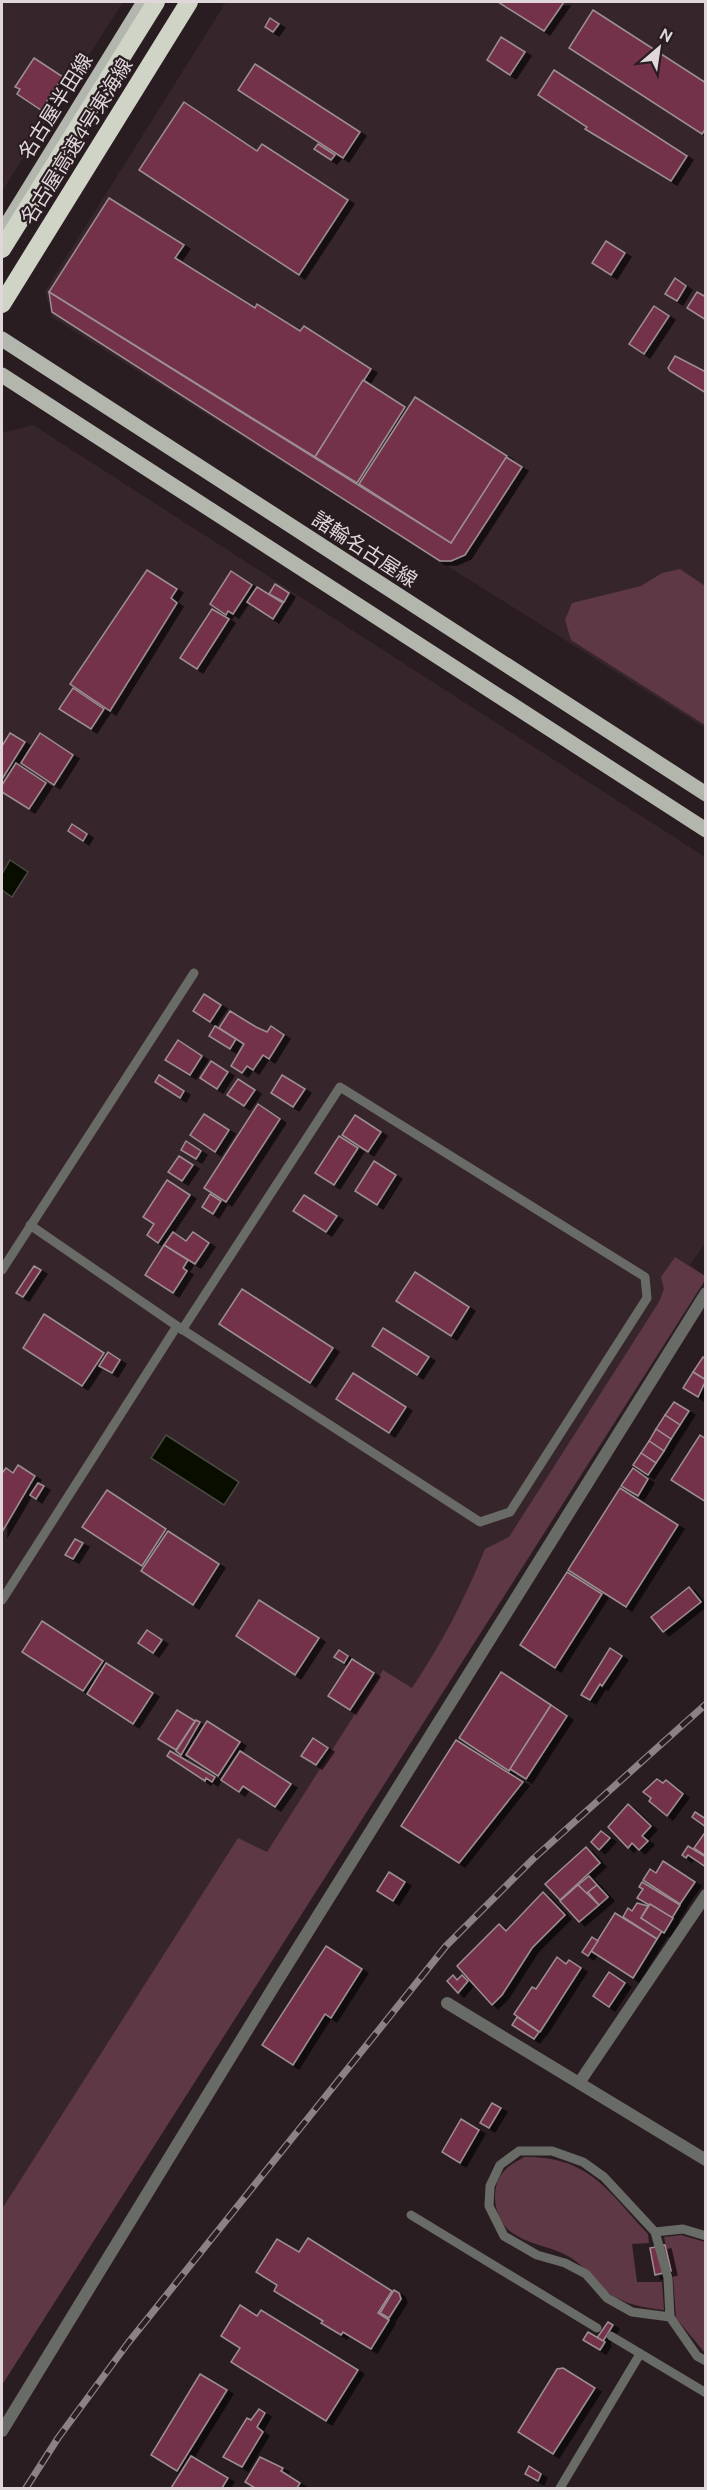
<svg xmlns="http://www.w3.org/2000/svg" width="707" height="2490" font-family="Ubuntu,'Noto Sans JP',sans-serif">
	<defs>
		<filter id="shadow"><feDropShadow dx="6" dy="4" stdDeviation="0" flood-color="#0009"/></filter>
	</defs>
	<rect width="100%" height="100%" fill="#291d21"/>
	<g fill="#36262b">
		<polygon points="2,2 123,2 2,191"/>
		<polygon points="226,2 705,2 705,728 52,317 45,291"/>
		<polygon points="33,425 705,857 706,1241 690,1265 705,1276 706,1280 2,2385 2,433"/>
	</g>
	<g fill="#5f3845">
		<polygon points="680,569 705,586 705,725 571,640 565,620 572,603 641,586 662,573"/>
		<path d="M675,1257L705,1276V1280L2,2385V2209L238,1838L267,1852L383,1670L412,1688C442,1643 465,1599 485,1549L509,1537L659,1302L664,1289L661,1277Z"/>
		<path d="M524,2157C589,2156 608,2191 648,2234L649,2243L632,2244L637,2282H662L664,2310C644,2308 623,2304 607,2292C593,2280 584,2264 566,2255C549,2246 527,2244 511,2232C493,2218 489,2186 505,2170C509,2165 518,2161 524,2157Z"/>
		<polygon points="681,2235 705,2242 705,2353 676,2318 673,2277 664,2237"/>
	</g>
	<g fill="#080d00" stroke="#484a41" stroke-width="1.5">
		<polygon points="10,860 28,872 12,897 2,890 2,874"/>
		<polygon points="166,1435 239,1482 224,1505 151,1458"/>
	</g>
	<g fill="#73324a" stroke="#9c8e92" stroke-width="1.5" filter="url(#shadow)">
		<polygon points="498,2 564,2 544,31"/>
		<polygon points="593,10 706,83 706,128 702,134 569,48"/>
		<polygon points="270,18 279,24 273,32 265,27"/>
		<polygon points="501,37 525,52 510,75 487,60"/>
		<polygon points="34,58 63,77 41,110 17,94 20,89 15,87"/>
		<polygon points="255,64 360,132 343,158 238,90"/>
		<polygon points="554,70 687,156 671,181 585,129 587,127 538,95"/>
		<polygon points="184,102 257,151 262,144 348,200 299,275 139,170"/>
		<polygon points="318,144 335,155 331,160 314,149"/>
		<polygon points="109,198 184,245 175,258 255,308 257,304 300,331 304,326 371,369 315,457 49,292"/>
		<polygon points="606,241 625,253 611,275 592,263"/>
		<polygon points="675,278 686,286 677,301 665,294"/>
		<polygon points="49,292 451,543 506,457 522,467 465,555 451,561 440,561 52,312"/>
		<polygon points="697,292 706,297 706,320 687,308"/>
		<polygon points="654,306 669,316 644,354 629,344"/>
		<polygon points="675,356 706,372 706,393 670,371 668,368"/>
		<polygon points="363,380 405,407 357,483 315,457"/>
		<polygon points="415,397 507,456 451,543 359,484"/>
		<polygon points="147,570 177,589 171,598 177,603 110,711 70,684"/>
		<polygon points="231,571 252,585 233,614 228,611 226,615 210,604"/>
		<polygon points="275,584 289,593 284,602 269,594"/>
		<polygon points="257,587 283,603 273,619 247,602"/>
		<polygon points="212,609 229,619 197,669 180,658"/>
		<polygon points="73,688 104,709 91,729 59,709"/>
		<polygon points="10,733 25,742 2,779 2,746"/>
		<polygon points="40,733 73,755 54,785 21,763"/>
		<polygon points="16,763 46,783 29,809 2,792 2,785"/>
		<polygon points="72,824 87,834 83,841 68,831"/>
		<polygon points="204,994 221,1005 210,1022 193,1011"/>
		<polygon points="230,1011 256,1027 267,1032 271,1026 284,1035 269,1059 263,1055 253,1070 247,1066 242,1073 231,1066 244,1044 219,1028"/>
		<polygon points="215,1026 236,1039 230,1049 209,1036"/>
		<polygon points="178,1040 202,1056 190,1075 165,1060"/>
		<polygon points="211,1061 228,1072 217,1089 200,1078"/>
		<polygon points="159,1075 184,1091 180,1098 155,1082"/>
		<polygon points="282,1075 305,1089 293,1107 271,1093"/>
		<polygon points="238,1079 255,1090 244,1106 227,1095"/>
		<polygon points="258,1104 280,1119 226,1202 204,1188"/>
		<polygon points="204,1114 229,1130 215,1152 190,1135"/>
		<polygon points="355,1115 381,1132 368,1152 342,1135"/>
		<polygon points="339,1136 358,1148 334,1185 315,1173"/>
		<polygon points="186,1141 201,1151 196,1159 181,1150"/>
		<polygon points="179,1156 193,1165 182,1181 168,1172"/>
		<polygon points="374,1161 396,1175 377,1205 355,1191"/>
		<polygon points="167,1180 190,1195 158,1243 147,1235 154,1224 143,1217"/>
		<polygon points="210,1194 221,1201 213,1214 202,1207"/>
		<polygon points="304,1195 337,1216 326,1232 293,1211"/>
		<polygon points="173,1232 186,1241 193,1232 209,1243 195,1264 164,1245"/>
		<polygon points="164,1245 188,1260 183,1268 187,1271 173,1293 145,1275"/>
		<polygon points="34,1266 41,1270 23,1297 16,1293"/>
		<polygon points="415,1272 469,1307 451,1336 396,1301"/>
		<polygon points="242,1289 333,1348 310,1383 219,1324"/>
		<polygon points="44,1314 104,1353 82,1386 23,1348"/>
		<polygon points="383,1328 429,1357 417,1375 372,1346"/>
		<polygon points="108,1352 120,1360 112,1373 99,1366"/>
		<polygon points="703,1357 706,1359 706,1380 693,1372"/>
		<polygon points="693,1372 706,1380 698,1397 683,1388"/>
		<polygon points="353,1373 406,1407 389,1433 336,1399"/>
		<polygon points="674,1402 689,1411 680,1425 665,1415"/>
		<polygon points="665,1415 680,1425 671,1439 656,1429"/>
		<polygon points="656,1429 671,1439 664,1451 649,1441"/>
		<polygon points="700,1435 706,1439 706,1502 671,1480"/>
		<polygon points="649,1441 664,1451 656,1463 641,1453"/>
		<polygon points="641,1453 656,1463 648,1475 633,1465"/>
		<polygon points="18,1465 35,1476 2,1532 2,1473 6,1468 13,1473"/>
		<polygon points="633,1468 648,1479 638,1496 621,1486"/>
		<polygon points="38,1483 44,1486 36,1499 30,1495"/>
		<polygon points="620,1488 678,1525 626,1607 568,1570"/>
		<polygon points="107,1490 166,1529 142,1566 82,1527"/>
		<polygon points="168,1531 219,1564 193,1605 141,1571"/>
		<polygon points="75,1539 83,1543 73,1559 65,1555"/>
		<polygon points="567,1572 602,1594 555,1668 520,1645"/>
		<polygon points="689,1587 701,1602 663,1632 651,1617"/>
		<polygon points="259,1600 319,1638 295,1675 236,1636"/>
		<polygon points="42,1621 103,1661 83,1691 22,1652"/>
		<polygon points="147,1630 162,1640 153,1653 138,1643"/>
		<polygon points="610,1648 622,1656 602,1686 600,1684 590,1700 581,1695"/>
		<polygon points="339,1650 348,1656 344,1663 334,1657"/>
		<polygon points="352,1659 374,1673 350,1710 328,1696"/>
		<polygon points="106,1663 153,1693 133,1724 87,1694"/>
		<polygon points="501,1672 551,1705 509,1771 459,1738"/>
		<polygon points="551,1705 567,1716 526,1779 510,1769"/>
		<polygon points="177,1710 195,1721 176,1750 158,1739"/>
		<polygon points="196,1720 200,1722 181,1755 176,1751"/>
		<polygon points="207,1721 240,1742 218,1776 186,1755"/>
		<polygon points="313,1738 328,1748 316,1765 301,1756"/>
		<polygon points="456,1740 523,1782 459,1863 401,1826"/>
		<polygon points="170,1751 215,1777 212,1782 206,1778 205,1781 167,1756"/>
		<polygon points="240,1751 291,1784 275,1807 243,1786 239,1792 221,1780"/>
		<polygon points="657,1779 663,1783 666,1780 683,1794 667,1816 649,1801 651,1798 643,1792"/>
		<polygon points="628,1804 651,1826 642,1836 648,1841 639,1850 632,1843 628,1848 608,1827"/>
		<polygon points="695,1812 706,1819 706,1827 692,1817"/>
		<polygon points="601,1831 610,1838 599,1850 591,1842"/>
		<polygon points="706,1831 706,1856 694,1848"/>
		<polygon points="688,1846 706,1857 706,1867 688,1855 686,1858 682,1855"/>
		<polygon points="586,1847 600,1863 560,1900 545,1884"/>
		<polygon points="663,1861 695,1882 680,1904 643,1880 650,1869 656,1873"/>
		<polygon points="389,1872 405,1882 393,1901 377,1891"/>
		<polygon points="589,1876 597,1885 586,1894 578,1885"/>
		<polygon points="642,1882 680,1905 672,1918 637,1898 643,1889 639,1887"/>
		<polygon points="578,1885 599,1905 579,1922 560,1901"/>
		<polygon points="597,1885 608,1897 599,1905 588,1892"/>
		<polygon points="543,1892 565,1915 532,1948 502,1995 492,2005 457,1966 499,1924 506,1931"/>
		<polygon points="637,1903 648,1906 641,1918 662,1931 657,1939 623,1917 628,1908 632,1911"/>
		<polygon points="650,1904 673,1918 664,1933 641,1918"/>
		<polygon points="615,1913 657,1939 633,1978 591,1951"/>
		<polygon points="592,1937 598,1941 588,1956 582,1952"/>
		<polygon points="326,1946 362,1969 331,2018 325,2014 293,2065 262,2045"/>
		<polygon points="557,1957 566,1964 569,1960 581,1968 540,2032 514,2014 532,1987 536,1989"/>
		<polygon points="609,1972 625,1983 609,2007 593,1996"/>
		<polygon points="453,1975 457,1980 462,1975 468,1981 458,1993 447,1981"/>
		<polygon points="517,2017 539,2032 534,2039 512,2025"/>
		<polygon points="492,2103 501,2108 489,2128 480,2123"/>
		<polygon points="461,2119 479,2130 460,2163 442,2152"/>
		<polygon points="308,2238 392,2291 378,2313 389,2320 371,2349 343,2332 341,2335 321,2323 323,2321 274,2291 277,2285 256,2272 277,2239 299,2252"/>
		<polygon points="665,2245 671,2271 655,2275 650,2248"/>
		<polygon points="394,2290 399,2293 401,2299 389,2318 380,2313"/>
		<polygon points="240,2305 257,2316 261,2310 358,2370 326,2421 231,2362 240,2348 221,2336"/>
		<polygon points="608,2322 613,2325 603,2341 597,2338"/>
		<polygon points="588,2332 605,2342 600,2350 583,2340"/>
		<polygon points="563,2368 595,2388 553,2454 518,2432 557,2369"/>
		<polygon points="200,2374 227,2390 177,2471 151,2455"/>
		<polygon points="259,2409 265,2413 257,2427 263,2432 242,2467 223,2457 247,2418 251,2420"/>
		<polygon points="191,2456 228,2478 222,2488 171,2488"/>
		<polygon points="260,2457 283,2468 281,2471 300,2483 297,2488 255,2488 245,2482"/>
		<polygon points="529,2466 541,2474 538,2481 525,2474"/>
	</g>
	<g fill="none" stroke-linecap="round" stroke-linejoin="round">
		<g stroke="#696b66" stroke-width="9">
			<polyline points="30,1225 177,1326 480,1522 510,1512 647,1298 645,1277 340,1087 182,1330"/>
			<polyline points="2,1270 194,973"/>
			<polyline points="2,1600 177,1326"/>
			<polyline points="411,2215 597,2328"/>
			<polyline points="655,2232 683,2229 706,2236"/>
			<polyline points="670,2317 632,2312 607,2298 586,2274 565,2263 537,2255 504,2236 489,2206 490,2186 500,2165 519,2151 552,2151 583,2162 604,2177 655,2232 668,2278 670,2317 697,2356 706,2361"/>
			<polyline points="611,2336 706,2393"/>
			<polyline points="560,2488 640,2354"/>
		</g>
		<g stroke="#696b66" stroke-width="12">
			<polyline points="447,2003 706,2160"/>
			<polyline points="579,2083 706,1895"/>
			<polyline points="2,2431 276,1983 706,1293"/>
		</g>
		<g stroke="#b2b6ac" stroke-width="15">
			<polyline points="2,232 144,2"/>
			<polyline points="2,339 706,794"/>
			<polyline points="2,375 706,830"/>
		</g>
		<g stroke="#d0d4c7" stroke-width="18">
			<polyline points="2,249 156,2"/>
			<polyline points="2,304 189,2"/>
		</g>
		<g stroke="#8c8285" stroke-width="7">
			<polyline id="rail" points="26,2488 58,2438 128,2343 446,1946 533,1859 706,1704"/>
		</g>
		<use href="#rail" stroke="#291d21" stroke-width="4.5" stroke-dasharray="14" stroke-linecap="butt"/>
	</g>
	<g text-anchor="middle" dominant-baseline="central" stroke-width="4.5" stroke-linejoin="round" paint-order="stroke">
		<g font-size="20" fill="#dfd7d9" stroke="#291d21">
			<text transform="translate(55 106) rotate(-58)">名古屋半田線</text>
			<text transform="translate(76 141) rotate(-58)">名古屋高速4号東海線</text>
			<text transform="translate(365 549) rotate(33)">諸輪名古屋線</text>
		</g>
	</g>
	<rect width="707" height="2490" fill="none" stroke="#dfd7d9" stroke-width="6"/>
	<g transform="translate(659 48) rotate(29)" stroke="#291d21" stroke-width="4.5" paint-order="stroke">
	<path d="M0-4.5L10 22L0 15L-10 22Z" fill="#dfd7d9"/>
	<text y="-9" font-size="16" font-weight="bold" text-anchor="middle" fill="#dfd7d9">N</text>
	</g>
</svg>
